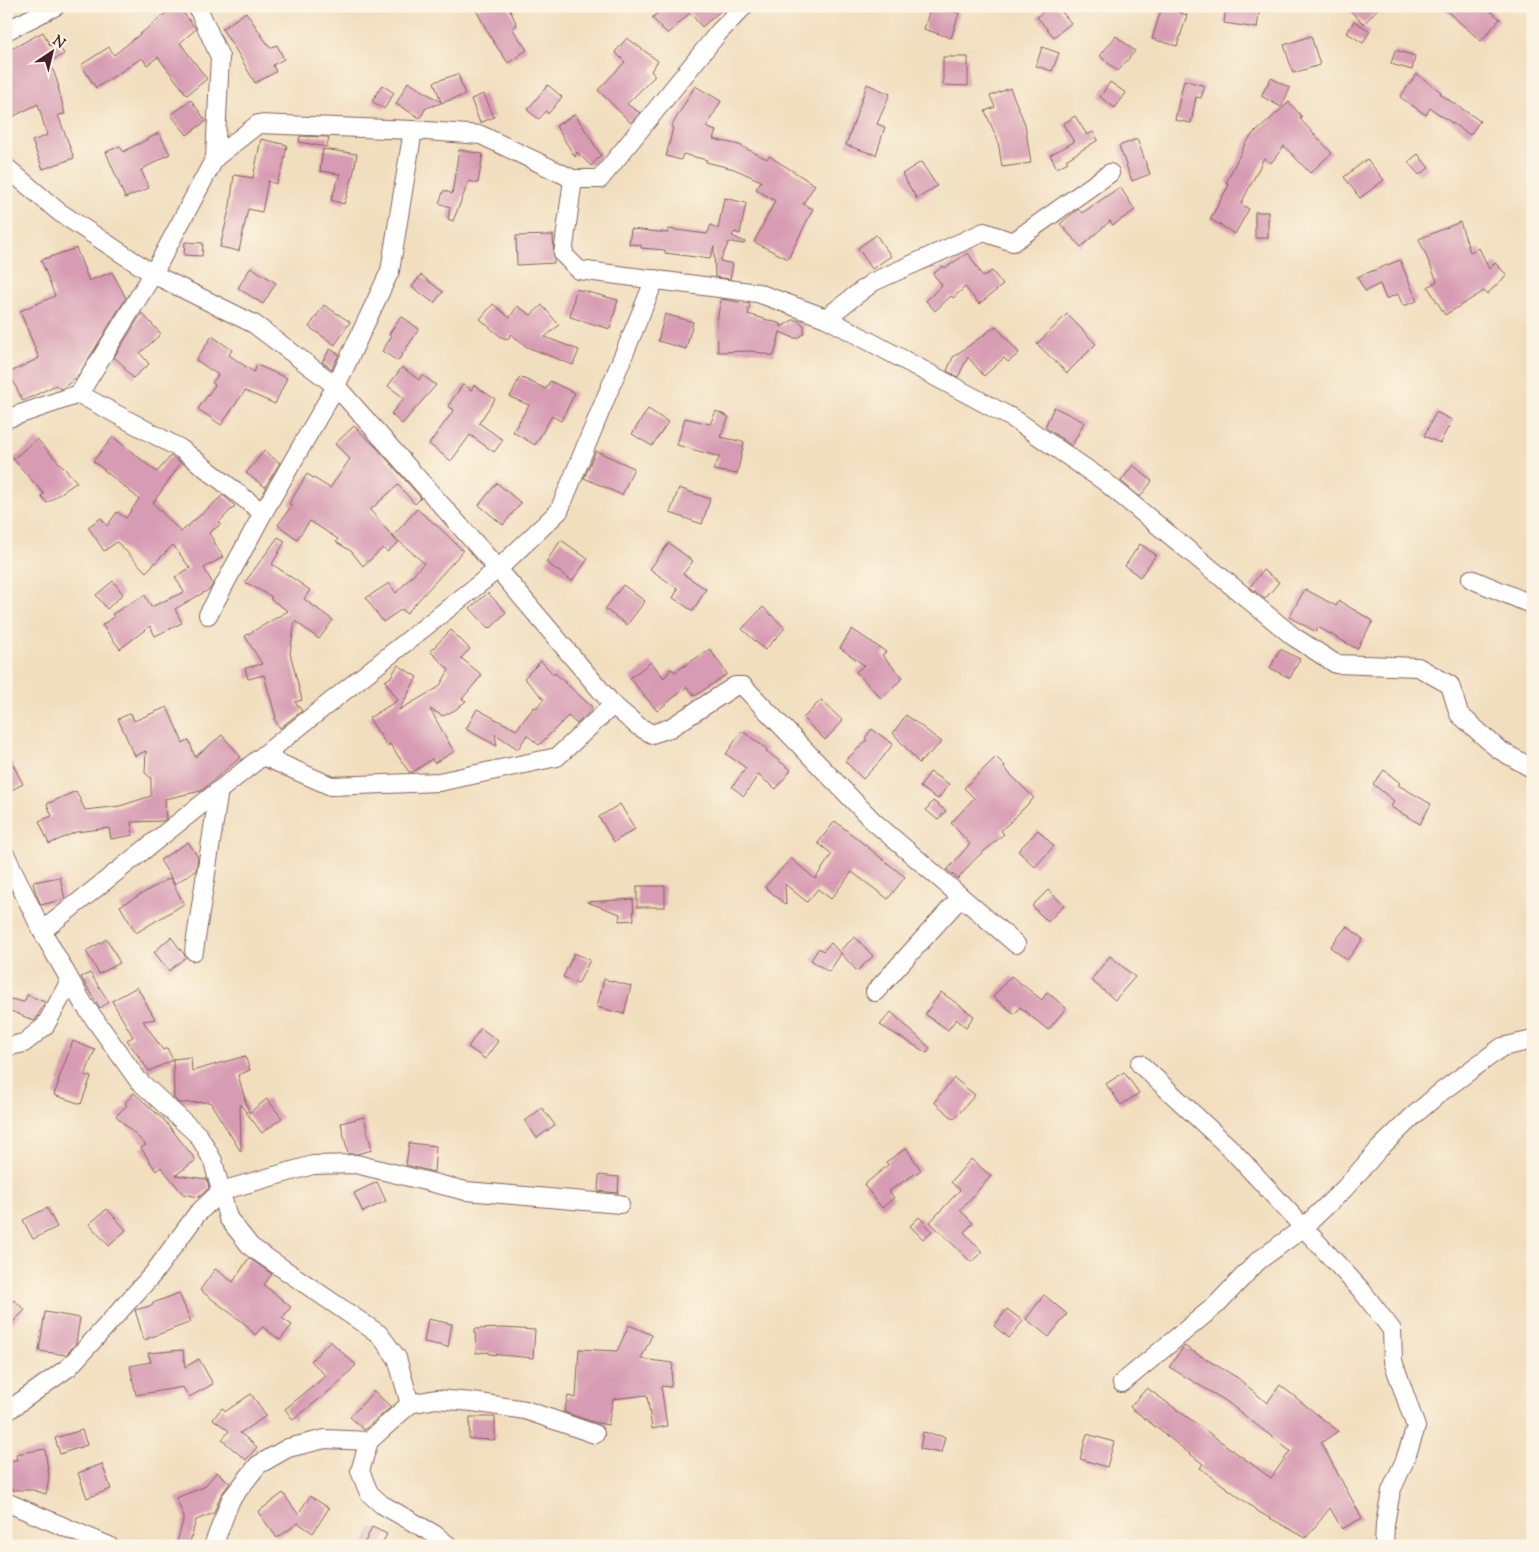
<svg xmlns="http://www.w3.org/2000/svg" width="1539" height="1552" font-family="'Sorts Mill Goudy',serif">
	<rect width="100%" height="100%" fill="#fcf5e5"/>
	<filter id="ink" filterUnits="userSpaceOnUse"><feTurbulence type="fractalNoise" baseFrequency=".02" numOctaves="2"/><feDisplacementMap in="SourceGraphic" scale="10" xChannelSelector="R" yChannelSelector="G"/><feConvolveMatrix kernelMatrix="1 2 1 2 8 2 1 2 1" color-interpolation-filters="sRGB"/></filter>
	<filter id="wash" filterUnits="userSpaceOnUse"><feTurbulence type="fractalNoise" baseFrequency=".0096" numOctaves="4" result="noise"/><feDisplacementMap in="SourceGraphic" scale="20" xChannelSelector="R" yChannelSelector="G"/><feGaussianBlur stdDeviation="1.12" result="paint"/><feColorMatrix in="noise" values="0 0 0 0 0 0 0 0 0 0 0 0 0 0 0 0 0 1.4 0 .05"/><feComposite in="paint" operator="in"/></filter>
	<g filter="url(#wash)">
		<rect width="100%" height="100%" fill="#f1debe"/>
		<g id="blocks">
			<g fill="#d79bb3">
				<polygon points="175,6 178,6 196,29 180,43 207,79 187,95 158,57 147,65 142,58 96,88 81,65 109,47 114,55"/>
				<polygon points="484,6 508,6 517,25 512,28 527,50 508,63 491,38 476,10"/>
				<polygon points="665,6 726,6 702,27 690,13 668,34 652,18"/>
				<polygon points="931,6 959,13 951,38 924,29"/>
				<polygon points="1050,6 1057,6 1071,23 1054,37 1037,17"/>
				<polygon points="1226,6 1260,6 1257,28 1224,23"/>
				<polygon points="1345,6 1380,6 1364,24"/>
				<polygon points="1441,6 1485,6 1500,19 1481,41"/>
				<polygon points="1162,7 1187,15 1177,46 1152,39"/>
				<polygon points="246,12 270,48 277,45 284,59 273,65 276,72 255,83 239,55 222,29"/>
				<polygon points="1354,21 1370,31 1363,43 1347,33"/>
				<polygon points="43,32 50,46 57,42 64,54 50,61 59,87 58,87 65,114 58,115 74,158 43,169 32,141 47,135 38,104 6,120 6,52"/>
				<polygon points="1116,36 1135,51 1118,71 1100,56"/>
				<polygon points="1311,36 1320,65 1293,73 1284,45"/>
				<polygon points="627,38 658,61 651,71 655,76 627,104 640,113 631,123 598,90 625,62 615,52"/>
				<polygon points="1042,47 1059,53 1052,71 1036,66"/>
				<polygon points="1395,50 1415,56 1412,70 1391,64"/>
				<polygon points="943,57 968,57 968,86 943,85"/>
				<polygon points="458,74 465,95 426,108 420,118 396,104 408,82 441,102 434,82"/>
				<polygon points="1417,74 1441,92 1440,94 1480,121 1470,135 1430,108 1426,115 1400,97"/>
				<polygon points="1271,78 1290,88 1281,107 1261,96"/>
				<polygon points="1184,80 1205,86 1201,98 1196,97 1191,123 1175,120"/>
				<polygon points="1110,82 1126,93 1115,108 1100,97"/>
				<polygon points="867,84 890,94 877,124 885,127 876,155 846,145"/>
				<polygon points="382,85 394,93 384,109 372,101"/>
				<polygon points="548,85 562,97 548,114 546,111 539,119 527,110"/>
				<polygon points="695,86 721,101 706,127 716,131 713,139 739,145 767,159 769,156 815,185 803,204 813,209 788,259 754,242 775,201 756,189 761,181 734,169 706,162 707,160 683,154 681,160 666,156 673,128 671,127"/>
				<polygon points="1010,88 1025,124 1031,163 1002,167 998,141 985,111 995,107 990,96"/>
				<polygon points="484,94 494,117 480,123 471,99"/>
				<polygon points="191,100 206,121 187,135 171,115"/>
				<polygon points="1289,102 1302,117 1300,119 1332,153 1310,173 1284,146 1271,163 1264,158 1241,204 1249,209 1235,234 1210,219 1229,185 1226,183 1245,144 1255,131 1256,132"/>
				<polygon points="575,114 601,155 591,166 577,152 575,157 556,126"/>
				<polygon points="1075,116 1087,135 1093,132 1098,140 1066,160 1068,162 1057,168 1050,155 1074,142 1063,124"/>
				<polygon points="159,133 170,154 141,170 149,188 125,198 106,152 120,146 123,152"/>
				<polygon points="300,136 329,137 327,147 299,142"/>
				<polygon points="261,139 287,145 283,167 276,184 268,181 262,212 248,209 239,251 220,247 230,206 234,175 253,178"/>
				<polygon points="1137,139 1150,174 1132,181 1119,146"/>
				<polygon points="323,149 357,154 353,176 344,204 331,200 340,174 320,171"/>
				<polygon points="459,150 483,154 478,183 469,181 453,221 448,219 450,207 439,203 444,190 452,194"/>
				<polygon points="1418,154 1429,168 1419,175 1408,162"/>
				<polygon points="1367,159 1384,180 1360,198 1344,177"/>
				<polygon points="921,162 937,186 917,199 902,174"/>
				<polygon points="1120,187 1135,210 1113,225 1110,221 1081,247 1060,224 1078,209 1082,213"/>
				<polygon points="724,198 746,203 740,234 735,232 732,236 745,242 744,244 729,242 720,261 733,264 730,279 715,277 714,246 710,259 665,253 665,250 641,248 641,245 629,244 631,229 668,233 668,229 707,234 711,225 718,229"/>
				<rect x="1255" y="212" width="13" height="26"/>
				<polygon points="1460,222 1470,252 1479,248 1489,269 1495,263 1507,275 1487,294 1484,291 1445,315 1428,287 1437,281 1419,239"/>
				<polygon points="553,235 554,263 517,265 516,236"/>
				<polygon points="876,235 891,256 872,269 858,248"/>
				<polygon points="185,242 203,243 202,256 184,255"/>
				<polygon points="76,248 89,281 112,272 126,298 78,376 63,388 60,389 56,385 23,401 9,373 39,358 20,311 55,296 41,260"/>
				<polygon points="968,253 983,277 992,271 1003,285 979,304 965,287 953,298 951,296 935,311 926,301 942,285 933,274 943,266 945,268"/>
				<polygon points="1400,260 1417,301 1403,306 1398,294 1386,299 1380,284 1365,291 1357,277"/>
				<polygon points="251,267 276,283 263,304 238,288"/>
				<polygon points="421,275 443,292 434,303 412,287"/>
				<polygon points="576,289 618,300 610,329 570,317"/>
				<polygon points="721,299 750,304 748,314 781,324 781,327 793,320 797,320 804,325 804,333 798,338 794,338 780,332 774,356 752,351 718,352 717,320"/>
				<polygon points="493,304 510,318 517,306 531,315 542,305 559,325 545,337 579,350 573,365 527,347 511,334 508,339 501,337 480,319"/>
				<polygon points="324,305 350,322 335,345 309,327"/>
				<polygon points="142,313 161,334 140,353 149,364 133,378 124,368 125,367 114,357"/>
				<polygon points="665,314 693,322 686,349 658,341"/>
				<polygon points="1067,314 1096,344 1067,373 1037,344"/>
				<polygon points="401,316 419,329 398,361 382,351 392,336 389,334"/>
				<polygon points="996,326 1019,353 1008,362 1004,358 984,376 968,357 958,377 947,371 953,357"/>
				<polygon points="212,336 232,350 229,355 254,372 257,365 287,378 275,404 245,391 221,425 198,409 215,385 212,383 218,375 196,360"/>
				<polygon points="330,349 339,354 332,369 322,362"/>
				<polygon points="402,367 419,380 422,375 436,385 402,424 391,414 404,398 388,386"/>
				<polygon points="520,377 546,389 550,381 575,393 561,421 552,416 535,445 513,432 529,405 510,397"/>
				<polygon points="463,384 471,390 474,385 495,399 479,423 503,440 494,452 470,435 451,461 429,444 454,410 448,406"/>
				<polygon points="1054,407 1084,422 1072,446 1045,427"/>
				<polygon points="648,409 668,422 652,446 632,434"/>
				<polygon points="716,411 729,417 720,437 744,442 737,474 713,470 720,457 677,445 685,418 710,424"/>
				<polygon points="1436,412 1452,420 1440,443 1424,436"/>
				<polygon points="354,426 377,448 421,498 415,504 398,485 370,510 398,543 387,552 383,548 363,566 351,551 336,542 338,539 310,521 297,539 278,525 292,505 289,504 307,474 330,488 350,459 335,444"/>
				<polygon points="113,437 157,472 171,456 181,463 153,503 181,532 223,495 235,506 219,522 221,524 209,533 223,557 204,568 213,584 210,589 175,609 182,623 155,636 150,626 120,649 102,625 114,617 112,614 145,595 151,607 184,592 175,577 190,568 173,545 146,572 117,542 104,551 88,527 101,518 107,526 117,512 126,518 139,499 93,461"/>
				<polygon points="37,439 77,482 47,503 41,496 44,494 13,459"/>
				<polygon points="264,451 280,463 265,487 246,473"/>
				<polygon points="596,451 634,468 622,495 584,478"/>
				<polygon points="1133,465 1152,481 1140,497 1121,481"/>
				<polygon points="497,483 521,503 503,525 479,505"/>
				<polygon points="679,488 710,499 702,524 670,513"/>
				<polygon points="417,509 442,530 463,551 406,614 402,609 383,622 366,598 389,583 396,593 424,563 393,536"/>
				<polygon points="278,537 285,541 272,564 310,590 304,599 333,620 319,639 295,621 290,653 302,700 295,702 302,711 280,728 274,719 276,718 264,675 248,679 245,668 262,664 245,636 288,611 270,599 272,597 245,582"/>
				<polygon points="561,540 588,559 572,581 546,562"/>
				<polygon points="669,543 693,561 683,574 706,589 693,611 673,598 678,589 650,569"/>
				<polygon points="1140,544 1156,555 1140,577 1125,566"/>
				<polygon points="1263,570 1279,582 1265,599 1250,587"/>
				<polygon points="113,581 123,594 107,609 96,595"/>
				<polygon points="623,585 645,601 627,625 605,609"/>
				<polygon points="1305,589 1336,606 1339,601 1373,621 1357,649 1318,627 1316,632 1289,617"/>
				<polygon points="488,593 506,612 491,628 489,627 488,628 470,608"/>
				<polygon points="763,607 785,628 765,650 742,629"/>
				<polygon points="852,629 886,652 882,655 903,678 881,698 856,672 864,665 840,648"/>
				<polygon points="451,630 470,649 461,658 482,675 462,699 466,701 455,710 443,716 430,709 454,752 434,763 432,759 413,772 409,772 390,744 387,746 369,718 398,700 385,681 390,678 398,665 417,677 399,710 439,687 449,670 430,651"/>
				<polygon points="710,649 727,674 695,696 687,687 657,711 630,678 651,662 664,678 671,669 675,672"/>
				<polygon points="1280,649 1300,659 1290,678 1270,668"/>
				<polygon points="541,661 554,675 555,673 592,707 590,711 577,724 568,716 539,745 527,735 518,749 495,734 497,746 466,729 477,709 516,730 534,707 536,708 544,699 524,678"/>
				<polygon points="821,700 843,721 825,740 803,718"/>
				<polygon points="167,707 183,743 189,740 195,757 222,735 241,757 201,791 165,799 166,819 163,821 131,822 133,835 111,839 109,828 76,832 49,844 39,821 52,816 47,804 76,791 85,810 120,806 151,796 151,778 145,773 146,751 135,756 118,719 131,713 134,721"/>
				<polygon points="906,715 942,742 919,763 893,733"/>
				<polygon points="872,729 893,744 880,761 863,779 845,761 867,740 865,738"/>
				<polygon points="742,731 767,749 766,751 791,770 776,789 758,775 744,796 732,787 746,768 726,754"/>
				<polygon points="6,751 23,784 6,793"/>
				<polygon points="996,757 1005,766 1004,768 1034,798 1001,831 1004,834 974,860 958,879 947,870 970,844 951,823 974,798 964,788"/>
				<polygon points="1384,770 1400,783 1398,785 1431,804 1420,824 1391,807 1394,801 1373,784"/>
				<polygon points="930,772 949,784 938,799 920,787"/>
				<polygon points="933,801 946,811 938,820 926,810"/>
				<polygon points="620,804 635,829 614,842 599,817"/>
				<polygon points="835,821 905,877 888,899 852,872 831,899 818,889 807,902 785,884 786,905 765,887 791,858 815,879 832,854 818,843"/>
				<polygon points="1038,830 1054,846 1035,867 1018,851"/>
				<polygon points="188,842 198,857 196,870 175,884 160,860"/>
				<polygon points="60,877 65,899 41,905 35,891 33,882"/>
				<polygon points="170,878 184,904 136,933 120,906"/>
				<rect x="637" y="886" width="28" height="21"/>
				<polygon points="1048,890 1064,905 1048,922 1032,906"/>
				<polygon points="633,899 634,920 619,921 620,914 587,902"/>
				<polygon points="1347,926 1363,939 1347,960 1330,947"/>
				<polygon points="171,937 186,957 169,971 154,952"/>
				<polygon points="855,937 873,956 857,971 839,951"/>
				<polygon points="107,939 120,963 99,974 86,951"/>
				<polygon points="831,943 841,954 829,972 811,960 819,948 823,951"/>
				<polygon points="574,953 590,960 578,984 563,977"/>
				<polygon points="1110,956 1135,977 1115,1000 1091,980"/>
				<polygon points="90,973 109,1002 100,1008 81,977"/>
				<polygon points="1011,976 1042,1000 1047,992 1066,1008 1048,1030 1020,1007 1015,1014 993,997"/>
				<polygon points="604,979 631,986 624,1014 597,1007"/>
				<polygon points="137,987 155,1019 143,1021 163,1050 167,1048 173,1060 149,1071 127,1040 133,1037 112,1001"/>
				<polygon points="941,992 974,1016 966,1027 956,1019 948,1030 925,1014"/>
				<polygon points="27,995 45,1002 35,1021 6,1009 6,998 24,1002"/>
				<polygon points="891,1012 930,1048 927,1053 880,1025"/>
				<polygon points="481,1028 498,1041 485,1059 468,1047"/>
				<polygon points="73,1041 95,1050 85,1075 91,1077 81,1104 54,1095 59,1081 58,1081"/>
				<polygon points="245,1056 250,1070 238,1075 249,1113 267,1099 282,1118 262,1133 240,1104 241,1152 210,1102 178,1103 174,1098 173,1059 191,1057 192,1071"/>
				<polygon points="1124,1072 1139,1093 1121,1105 1106,1084"/>
				<polygon points="954,1078 975,1095 954,1119 934,1102"/>
				<polygon points="134,1093 164,1120 196,1160 176,1175 207,1179 209,1188 199,1197 183,1194 161,1167 156,1171 141,1148 146,1145 116,1116 127,1105 125,1103"/>
				<polygon points="542,1108 555,1125 537,1138 525,1121"/>
				<polygon points="364,1117 372,1150 357,1154 348,1154 341,1123"/>
				<polygon points="409,1143 436,1146 434,1172 406,1165"/>
				<polygon points="906,1148 921,1170 889,1191 894,1198 882,1208 864,1185 888,1165 886,1162"/>
				<polygon points="971,1159 991,1176 960,1210 973,1223 964,1232 982,1252 971,1262 930,1222 960,1190 951,1182"/>
				<polygon points="599,1175 619,1177 618,1193 598,1191"/>
				<polygon points="377,1182 386,1201 363,1212 354,1193"/>
				<polygon points="47,1208 57,1227 33,1239 23,1220"/>
				<polygon points="107,1209 126,1230 109,1246 89,1224"/>
				<polygon points="919,1217 932,1231 923,1239 910,1226"/>
				<polygon points="249,1258 272,1274 264,1285 291,1307 282,1318 292,1325 280,1340 263,1327 255,1335 245,1324 200,1290 215,1269 233,1282"/>
				<polygon points="179,1293 191,1322 144,1340 135,1310 153,1305 153,1303"/>
				<polygon points="1044,1295 1067,1314 1049,1337 1026,1319"/>
				<polygon points="14,1300 25,1310 6,1329 6,1308"/>
				<polygon points="1007,1309 1023,1321 1009,1338 994,1326"/>
				<polygon points="45,1312 80,1318 76,1343 66,1355 39,1351"/>
				<polygon points="428,1319 452,1324 448,1347 424,1342"/>
				<polygon points="629,1325 652,1335 641,1359 673,1363 671,1387 661,1386 667,1426 652,1429 647,1395 613,1399 608,1425 593,1422 564,1412 568,1396 576,1398 579,1349 617,1351"/>
				<polygon points="503,1328 535,1330 533,1358 489,1354 489,1352 476,1353 475,1329"/>
				<polygon points="330,1341 356,1365 338,1384 293,1420 285,1409 326,1376 311,1361"/>
				<polygon points="1184,1346 1238,1378 1267,1403 1280,1385 1338,1431 1321,1443 1362,1518 1342,1529 1330,1508 1306,1538 1259,1512 1200,1468 1203,1464 1130,1407 1147,1388 1271,1478 1290,1451 1226,1401 1169,1367"/>
				<polygon points="183,1350 185,1367 199,1359 213,1384 189,1397 183,1387 136,1395 130,1366 151,1362 148,1353"/>
				<polygon points="374,1391 391,1407 364,1430 350,1417"/>
				<polygon points="251,1394 266,1416 240,1433 257,1447 246,1460 222,1440 229,1431 213,1419 222,1408 226,1411"/>
				<polygon points="470,1417 495,1417 495,1440 469,1439"/>
				<polygon points="82,1430 87,1445 60,1454 55,1438"/>
				<polygon points="923,1432 945,1437 941,1453 920,1449"/>
				<polygon points="1087,1434 1114,1442 1107,1467 1080,1459"/>
				<polygon points="45,1449 49,1477 46,1494 33,1490 6,1490 6,1461 17,1460 16,1454"/>
				<polygon points="102,1464 111,1489 87,1498 78,1473"/>
				<polygon points="217,1472 230,1483 221,1495 214,1513 196,1520 189,1546 176,1546 184,1517 176,1498 204,1487"/>
				<polygon points="283,1493 298,1514 310,1496 329,1508 313,1533 298,1523 277,1538 258,1512"/>
				<polygon points="372,1527 387,1534 381,1546 371,1546 365,1542"/>
			</g>
		</g>
	</g>
	<g filter="url(#ink)">
		<use href="#blocks" fill-opacity="0" stroke="#84625e" stroke-width="1"/>
		<g fill="none" stroke-linecap="round" stroke-linejoin="round">
			<g stroke="#84625e" stroke-width="20">
				<g id="minor">
					<polyline points="197,6 220,57 215,158"/>
					<polyline points="6,31 56,6"/>
					<polyline points="6,167 59,212 153,274 254,324 336,386 498,569 613,705 638,726 652,734 670,728 735,686 743,686 873,821 1016,944"/>
					<polyline points="573,179 563,254 579,270 758,293 826,318 1014,419 1104,481 1294,637 1336,664 1418,667 1450,685 1459,714 1498,749 1533,769"/>
					<polyline points="826,318 873,282 984,232 1013,242 1110,173"/>
					<polyline points="79,394 181,449 263,513"/>
					<polyline points="6,419 79,394 153,274 215,158 258,124 413,130 481,135 573,179 600,179 719,32 744,6"/>
					<polyline points="1471,579 1533,605"/>
					<polyline points="208,615 263,513 336,386 390,271 413,130"/>
					<polyline points="263,756 331,786 439,782 557,757 613,705"/>
					<polyline points="6,856 42,931 83,1003 138,1080 199,1136 213,1161 228,1218 251,1247 379,1334 397,1358 410,1404"/>
					<polyline points="42,931 498,569 559,511 655,279"/>
					<polyline points="194,951 219,790"/>
					<polyline points="875,992 961,897"/>
					<polyline points="6,1047 24,1043 45,1026 70,981"/>
					<polyline points="1140,1064 1232,1150 1362,1291 1392,1330 1393,1361 1416,1427 1405,1460 1391,1491 1385,1524 1384,1546"/>
					<polyline points="1122,1383 1216,1305 1258,1261 1303,1228 1344,1189 1379,1149 1413,1116 1441,1092 1502,1047 1533,1040"/>
					<polyline points="6,1412 69,1367 153,1274 197,1214 221,1191 313,1165 356,1164 466,1191 620,1204"/>
					<polyline points="6,1502 109,1546"/>
					<polyline points="213,1546 231,1499 258,1465 288,1448 325,1439 369,1441"/>
					<polyline points="449,1546 434,1534 381,1504 369,1493 360,1471 369,1441 410,1404 436,1399 473,1402 525,1410 595,1434"/>
				</g>
			</g>
			<use href="#minor" stroke="#fff" stroke-width="18"/>
		</g>
	</g>
	<rect width="1539" height="1552" fill="none" stroke="#fcf5e5" stroke-width="25"/>
	<g transform="translate(52 52) rotate(35)" stroke="#fcf5e5" stroke-width="4" paint-order="stroke">
	<path d="M0-4L9 19L0 12L-9 19Z" fill="#4a1f2b"/>
	<text y="-8" font-size="14" font-weight="bold" text-anchor="middle" fill="#4a1f2b">N</text>
	</g>
</svg>
